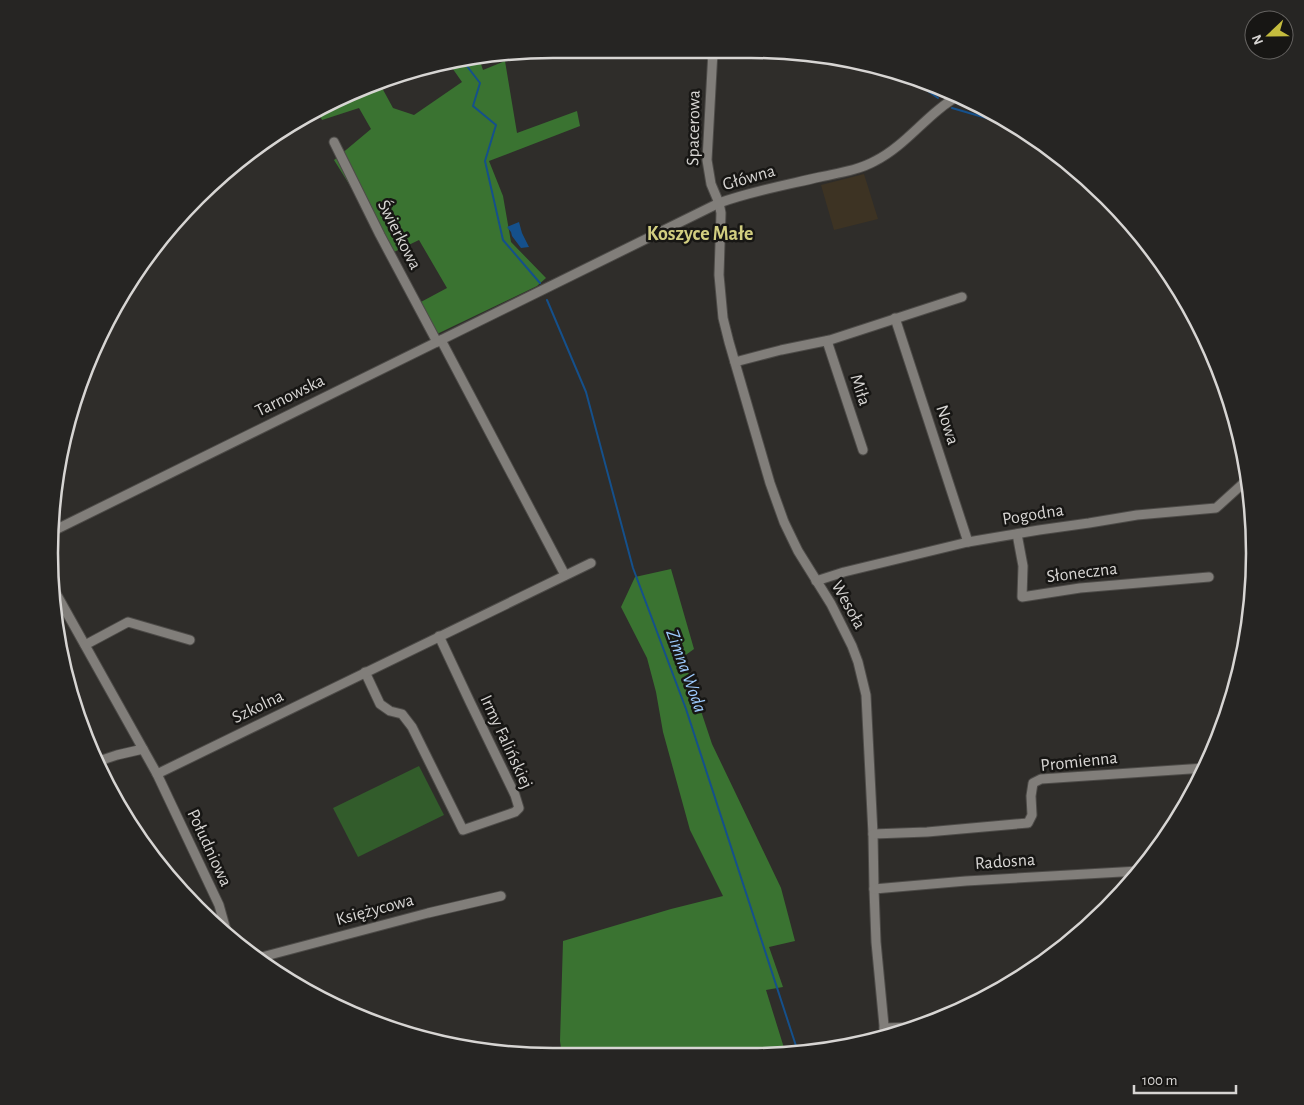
<svg xmlns="http://www.w3.org/2000/svg" width="1304" height="1105" font-family="'Alegreya Sans',sans-serif">
	<rect width="100%" height="100%" fill="#2f2d2a"/>
	<polygon fill="#3d3323" points="864,174 878,219 834,230 821,185"/>
	<polygon fill="#325c2b" points="419,766 444,815 358,857 333,808"/>
	<g fill="#3a7331">
		<path d="M479,58L483,70L505,61L517,133L577,111L580,126L489,161L503,196L511,242L546,278L537,286L437,334L419,303L447,288L419,240L392,253L334,160L371,129L359,108L322,120L317,109C337,95 357,91 381,86L393,108L414,115L462,82L448,62Z"/>
		<polygon points="671,569 694,649 683,657 712,744 781,888 795,941 769,947 783,987 766,990 785,1051 768,1055 752,1056 562,1055 560,1041 563,941 671,909 723,896 690,830 663,732 656,692 647,658 621,607 635,577"/>
	</g>
	<polygon fill="#15508b" points="519,222 522,233 529,247 521,248 512,236 511,232 507,227"/>
	<g fill="none" stroke-linecap="round" stroke-linejoin="round">
		<g stroke="#15508b" stroke-width="2">
			<polyline points="463,61 480,83 473,106 496,125 485,161 503,240 540,283"/>
			<polyline points="909,76 912,80 938,98"/>
			<polyline points="952,108 1014,126"/>
			<polyline points="547,300 586,392 633,568 686,709 798,1052"/>
		</g>
		<g stroke="#4d4b48" stroke-width="11">
			<g id="minor">
				<polyline points="713,51 707,160 711,184 719,203 721,213 719,275 723,318 729,342 770,483 784,522 798,551 831,604 852,646 858,662 866,695 873,834 874,889 876,942 885,1036"/>
				<polyline points="970,99 977,106 999,116"/>
				<polyline points="334,142 380,235 437,342"/>
				<polyline points="895,318 968,542"/>
				<polyline points="441,340 565,575"/>
				<polyline points="827,341 863,450"/>
				<polyline points="735,362 781,350 830,340 962,297"/>
				<path d="M53,531L719,203C752,191 786,185 820,177C838,173 859,170 875,161C907,145 928,112 960,95"/>
				<polyline points="1017,534 1023,566 1022,597 1080,588 1209,577"/>
				<polyline points="816,581 844,572 968,542 1039,530 1089,523 1137,515 1216,508 1248,479"/>
				<polyline points="53,588 157,774 219,905 228,937"/>
				<polyline points="85,645 128,622 190,640"/>
				<polyline points="365,672 380,704 390,711 402,714 412,727 463,830 515,812 519,808 515,795 470,702 439,636"/>
				<polyline points="96,762 117,755 143,749"/>
				<polyline points="157,774 591,563"/>
				<polyline points="873,834 927,832 1028,823 1032,815 1031,796 1033,783 1041,779 1205,768"/>
				<polyline points="874,889 966,881 1139,871"/>
				<polyline points="258,958 428,913 501,896"/>
				<polyline points="884,1028 914,1027"/>
			</g>
		</g>
		<use href="#minor" stroke="#817e7a" stroke-width="9"/>
	</g>
	<g text-anchor="middle" dominant-baseline="central" stroke-width="5" stroke-linejoin="round" paint-order="stroke">
		<g font-size="18" fill="#d7d5d3" stroke="#171614">
			<text transform="translate(694 128) rotate(-89)">Spacerowa</text>
			<text transform="translate(749 178) rotate(-16)">Główna</text>
			<text transform="translate(399 235) rotate(63)">Świerkowa</text>
			<text transform="translate(860 390) rotate(72)">Miła</text>
			<text transform="translate(290 396) rotate(-26)">Tarnowska</text>
			<text transform="translate(947 425) rotate(72)">Nowa</text>
			<text transform="translate(1033 515) rotate(-9)">Pogodna</text>
			<text transform="translate(1082 573) rotate(-7)">Słoneczna</text>
			<text transform="translate(848 605) rotate(61)">Wesoła</text>
			<text transform="translate(258 707) rotate(-26)">Szkolna</text>
			<text transform="translate(506 742) rotate(65)">Irmy Falińskiej</text>
			<text transform="translate(1079 762) rotate(-6)">Promienna</text>
			<text transform="translate(209 848) rotate(65)">Południowa</text>
			<text transform="translate(1005 862) rotate(-4)">Radosna</text>
			<text transform="translate(375 910) rotate(-15)">Księżycowa</text>
		</g>
		<g font-size="19" font-style="italic" fill="#9dcafd" stroke="#171614">
			<text transform="translate(686 671) rotate(70)">Zimna Woda</text>
		</g>
		<g font-size="20" font-weight="bold" fill="#d2ce80" stroke="#171614">
			<text x="700" y="234">Koszyce Małe</text>
		</g>
	</g>
	<path d="M0 0H1304V1105H0ZM553 58H751A495 495 0 0 1 1246 553V553A495 495 0 0 1 751 1048H553A495 495 0 0 1 58 553V553A495 495 0 0 1 553 58Z" fill="#262523" fill-rule="evenodd"/>
	<path fill="none" stroke="#d7d5d3" stroke-width="2.5" d="M553 58H751A495 495 0 0 1 1246 553V553A495 495 0 0 1 751 1048H553A495 495 0 0 1 58 553V553A495 495 0 0 1 553 58Z"/>
	<g transform="translate(1269 35) rotate(248)"><circle r="24" fill="#171614" stroke="#646260"/>
	<path d="M0-4L9 19L0 12L-9 19Z" fill="#c4bc3e"/>
	<text y="-8" font-size="14" font-weight="bold" text-anchor="middle" fill="#d7d5d3">N</text>
	</g>
	<path d="M1134 1085v8h102v-8" fill="none" stroke="#d7d5d3" stroke-width="2.5"/>
	<text x="1142" y="1085" font-size="15" fill="#d7d5d3" stroke="#171614" stroke-width="4" paint-order="stroke">100 m</text>
</svg>
